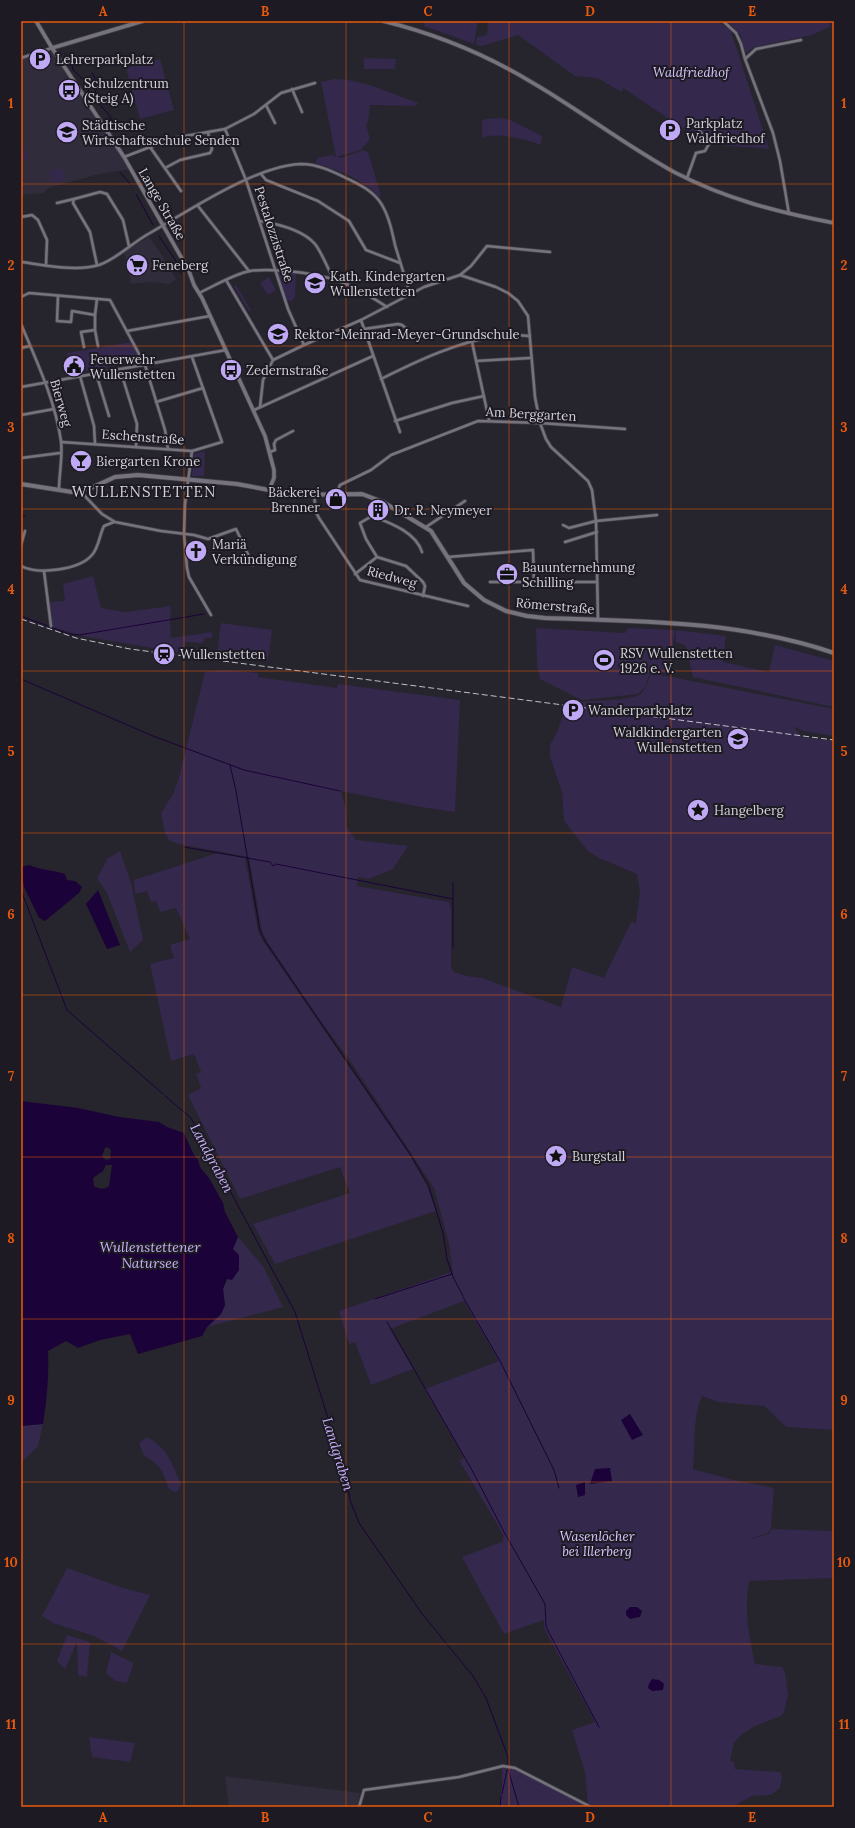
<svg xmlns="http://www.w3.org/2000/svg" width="855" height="1828" font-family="Lora,serif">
	<rect width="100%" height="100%" fill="#26242d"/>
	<g fill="#302c3b">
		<polygon points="52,49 131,169 99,174 48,188 43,193 21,195 21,58"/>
		<polygon points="149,237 162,255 176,279 169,284 152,282 131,284 124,252"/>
		<polygon points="225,1776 360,1793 357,1807 229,1807"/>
	</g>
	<g fill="#34284c">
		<polygon points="425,21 478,21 474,44 424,26"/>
		<polygon points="488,21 718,21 731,31 769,149 706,144 623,88 622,92 597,78 575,76 518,35 482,46 476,45 477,37 487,35"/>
		<polygon points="727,21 828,21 831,26 812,35 754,47 746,53 740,34"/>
		<polygon points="364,58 396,59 395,69 364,69"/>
		<polygon points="160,59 174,110 140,119 126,68"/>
		<path d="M334,79C364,79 391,94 419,103L414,106L370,105L368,122L366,125L370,139L361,150L336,157L321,82Z"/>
		<path d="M501,118L510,120L542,136L541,145C529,140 494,131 482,138V121L486,119Z"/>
		<polygon points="21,141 28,157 21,161"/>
		<path d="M363,150L368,152L381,196L380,197C363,180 339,170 315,163L318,158L331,155L341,158Z"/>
		<polygon points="61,168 65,179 52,183 49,171"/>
		<polygon points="277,271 296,272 295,297 292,301 286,300"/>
		<polygon points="269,277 276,290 268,295 260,283"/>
		<polygon points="236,285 251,310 249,311 234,286"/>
		<polygon points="132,342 143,361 86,371 84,361 69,364 67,353"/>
		<polygon points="205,451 204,476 192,476 194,454"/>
		<polygon points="93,576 101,608 125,612 171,606 170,622 171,638 212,632 212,638 205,638 203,643 185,642 183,653 87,637 52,627 48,602 65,601 63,584"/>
		<polygon points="221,623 272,630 268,661 217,654"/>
		<polygon points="536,628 625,633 628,628 675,630 669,674 650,672 645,687 638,694 582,700 540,679 537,666"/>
		<polygon points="676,630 726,636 723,662 769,672 775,645 834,661 834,707 693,677 686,646 676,642"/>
		<path d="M226,670L258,673V677L337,688L338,684L460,700L455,812L421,807L341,791L346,810V826L356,840L408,846L393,869L369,879L358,877L357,886L449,902L451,911V967L454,972L466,976L482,978L561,1007L572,967L604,978L631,922L636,923L640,892L637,874L599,858L588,851L564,821L562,792L550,757V745L557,732L564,712L579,715L581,702C597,700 625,701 639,695C646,691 648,680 651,673L834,709V736L803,731L793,726L802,737L834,741V1430L786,1427L765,1406L718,1402L702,1396C692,1419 696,1444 693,1469L733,1480L774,1488L771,1528L768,1533L746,1540L769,1534L772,1529L834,1531V1578L749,1581C744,1610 749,1636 755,1664L782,1667L785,1672L788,1695L784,1712L781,1716L755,1726L741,1735L734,1743L730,1761L734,1762L735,1769L780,1772L782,1777L780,1788L771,1795L752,1796L732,1807H500L502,1786V1768L505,1769V1767H512L588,1805L585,1772L572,1730L595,1722L544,1628V1620L504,1634L462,1557L504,1541L502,1540L504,1536L459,1460L464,1458L425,1389L499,1361L464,1301L390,1329L413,1369L371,1385L355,1342L349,1344L339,1311L451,1272L453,1274L449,1244L434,1188L353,1065L318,1017L268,943L262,931L249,857L178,844L169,840L165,833L161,813L173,794L178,781L205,672Z"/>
		<polygon points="120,851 131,883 143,940 130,952 107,893 97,878 108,858"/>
		<polygon points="217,853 245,858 258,931 263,941 409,1154 427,1186 436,1211 275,1264 253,1224 350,1193 340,1167 240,1199 188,1095 201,1088 196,1074 201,1072 194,1054 171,1061 150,964 174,958 170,945 190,939 176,908 160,912 156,901 151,902 147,891 135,894 134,880"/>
		<polygon points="238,1237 263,1266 283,1307 207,1327 221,1314 225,1305 223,1289 227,1279 233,1249"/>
		<polygon points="43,1424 38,1446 21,1463 21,1426"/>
		<path d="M147,1437C168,1449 172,1463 181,1484L178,1491L175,1492L169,1489C163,1472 161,1464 144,1456L139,1443Z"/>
		<polygon points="67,1568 123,1588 150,1595 122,1651 94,1636 53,1623 42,1616"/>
		<polygon points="67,1635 90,1642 87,1677 78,1675 77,1642 65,1669 57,1661"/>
		<polygon points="111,1652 134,1663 127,1683 116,1681 106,1673"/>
		<polygon points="89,1737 135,1743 130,1762 92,1757"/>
	</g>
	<g fill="#1b0239" fill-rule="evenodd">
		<path d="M29,865C41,870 53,870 65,874L67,880L75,881L82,887L79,893L45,921L39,918L24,887L21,867Z"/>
		<polygon points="98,890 120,945 107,949 86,904"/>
		<path d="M21,1101L78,1108L119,1117L159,1122L167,1127L184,1133L194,1155L198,1160L200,1167L209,1178L223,1203L225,1212L238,1237L233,1249L239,1255V1270L232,1280L227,1279L223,1289L225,1305L221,1314L207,1327L202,1336L138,1354L130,1334L100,1340L78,1348L66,1341L48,1351C49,1376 47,1399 43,1424L21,1426ZM107,1147L111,1150L110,1159L106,1160L102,1156L105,1148ZM106,1165H112L109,1186C104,1190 99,1189 94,1186L93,1178L103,1171Z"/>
		<polygon points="630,1414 643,1435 632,1440 621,1420"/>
		<polygon points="610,1468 612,1481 590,1484 595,1469"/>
		<polygon points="585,1482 585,1495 578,1497 576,1485"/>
		<polygon points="630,1607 637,1607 642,1611 640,1617 630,1619 626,1615 626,1611"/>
		<polygon points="652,1679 659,1680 664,1684 663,1690 652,1691 648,1688 649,1684"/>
	</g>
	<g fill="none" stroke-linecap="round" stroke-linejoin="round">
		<g stroke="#1b0239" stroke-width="1">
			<path d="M65,54L67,56V62L72,66L73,70C79,74 81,79 87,83L88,90L93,95"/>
			<path d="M92,73C97,81 100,87 93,95L94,98L110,116L112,124"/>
			<polyline points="120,172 131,185"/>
			<polyline points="136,194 153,225"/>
			<polyline points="159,236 176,261 181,273"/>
			<polyline points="21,516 25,516"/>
			<polyline points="21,616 69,634 79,635 204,614"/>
			<polyline points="21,679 153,736 244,770 340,791"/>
			<polyline points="230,765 236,791 260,931 265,941 410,1154 429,1186"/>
			<polyline points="184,847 270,862 273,866 276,864 453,899"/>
			<polyline points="21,890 67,1010 163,1094"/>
			<polyline points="453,948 453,883"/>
			<polyline points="165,1096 191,1118 295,1312 346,1476 350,1500 359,1523 423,1615 473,1676 486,1698 508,1757 508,1765"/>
			<polyline points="429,1187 443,1233 447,1259 453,1277 463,1296"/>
			<polyline points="463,1297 500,1361 554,1470 559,1488"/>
			<polyline points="375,1299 452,1274"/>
			<polyline points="387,1322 473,1472 506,1536"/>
			<polyline points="507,1537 545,1604 546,1627 599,1727"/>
			<polyline points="508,1769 519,1807"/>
			<polyline points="502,1794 507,1770"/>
			<polyline points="500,1807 501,1796"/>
		</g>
		<g stroke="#424048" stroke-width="4">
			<g id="minor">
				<polyline points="723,21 736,33 741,44 745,59 773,133 780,161 789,214"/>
				<polyline points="21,58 52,48"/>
				<polyline points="745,59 756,49 801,40"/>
				<polyline points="292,89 302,112"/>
				<polyline points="266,105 275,123"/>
				<polyline points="225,129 246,180 288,309 304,345"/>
				<polyline points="150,147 181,191"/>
				<polyline points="124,157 174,138 225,129 254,114 281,93 315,83"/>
				<polyline points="165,168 180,160 210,153 212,149 208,133"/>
				<polyline points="261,174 266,180 318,201 349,221 366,250 400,263"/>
				<polyline points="687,178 696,153 705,151 709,144 699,130"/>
				<polyline points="57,203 74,199"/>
				<polyline points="198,206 249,271"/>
				<polyline points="21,217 32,215 38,220 47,240 46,265"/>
				<path d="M260,221C278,224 303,230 315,244C322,253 327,267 333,278"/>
				<path d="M21,262C46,265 75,272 99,265C117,259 133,242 150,233C188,211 257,165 301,164C317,164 332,171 346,178C360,185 374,191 382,205C389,217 392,231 395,245C400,261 405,278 410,294"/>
				<polyline points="97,265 90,232 73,203 74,199 100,192 107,194 123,220 129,246"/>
				<polyline points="460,275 471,266 487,246 550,252"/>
				<polyline points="226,280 273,360"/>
				<path d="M199,293C214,286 234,274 250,271C262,269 275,270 287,271C331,275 351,283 387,307"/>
				<polyline points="58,296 57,321 71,322 72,311 95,315 97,299"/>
				<polyline points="21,297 29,293 110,300 145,365 165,430 168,449"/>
				<polyline points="95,315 95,330 98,346"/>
				<polyline points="361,320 400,432"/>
				<path d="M21,324C37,362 55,400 61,441C63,456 59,474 59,490"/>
				<polyline points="364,329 398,324 402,325 407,329"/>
				<polyline points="127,331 210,316"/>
				<polyline points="472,342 489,420"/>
				<polyline points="84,347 81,332 95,330"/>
				<polyline points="21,348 30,346"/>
				<polyline points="476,361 530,358"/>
				<polyline points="120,369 137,424 136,447"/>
				<polyline points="96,373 109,416"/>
				<polyline points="80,376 94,426 95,444"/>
				<path d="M381,379C417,361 459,341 499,336C509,334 519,335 530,336"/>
				<polyline points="21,387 226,350"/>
				<polyline points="156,402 203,388"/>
				<polyline points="260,407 263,380 273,360 304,345 361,320 424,287 460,275 496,287 508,293 518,301 528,316 535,397 540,423 546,439 551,447 588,481 592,490 596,521 598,620"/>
				<polyline points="254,410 373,356"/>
				<polyline points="21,415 54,409"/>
				<polyline points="395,421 452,403 484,396"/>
				<polyline points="61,442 192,451 222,442 192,357"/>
				<polyline points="192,451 185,504 184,534 187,568 189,577 211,615"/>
				<polyline points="270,452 275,450 274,444 276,440 293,431"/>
				<polyline points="21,458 60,453"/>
				<polyline points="80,491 102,514 115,522 161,531 194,535 208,539 236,529 253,565"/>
				<polyline points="336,494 340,485 371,470 391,455 478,421 540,423 625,429"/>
				<polyline points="314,495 316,512 319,518 360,580 468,606"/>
				<polyline points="563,525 569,528 596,521 657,515"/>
				<polyline points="426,527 465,501"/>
				<polyline points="565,542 597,532"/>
				<polyline points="21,545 25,531"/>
				<path d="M422,552C416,532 390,523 372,516L360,523L366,539L377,557L406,566L423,582L425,586L423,596"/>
				<polyline points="448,557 533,550 534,582"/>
				<path d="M21,566C38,575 79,570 92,555C99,547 99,536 104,526L114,522"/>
				<polyline points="44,571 51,626"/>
				<polyline points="355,574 377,557"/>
				<polyline points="490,582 597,582"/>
				<polyline points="359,1807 364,1790 459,1777 503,1766 515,1768 591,1807"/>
			</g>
		</g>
		<g stroke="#424048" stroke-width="5">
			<g id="tertiary">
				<polyline points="36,21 52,48 124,157 189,271 194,285 202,298 265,436 274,470 274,478 269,490"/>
				<path d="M383,21C436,34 487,55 533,83C581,111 625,145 674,172C726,199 777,212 834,223"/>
				<polyline points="52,48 143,21"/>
			</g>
		</g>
		<g stroke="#424048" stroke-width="5.5">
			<path id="secondary" d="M21,484L72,492L91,488L115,477L138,475L237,484L296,495L362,494L383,502L431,531L464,583L484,600L506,611L527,616L545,618C643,621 740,621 834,653"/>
		</g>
		<use href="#minor" stroke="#76737e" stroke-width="2.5"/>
		<use href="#tertiary" stroke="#76737e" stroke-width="3.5"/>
		<use href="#secondary" stroke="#76737e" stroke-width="4"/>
		<polyline stroke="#c1bfc6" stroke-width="1" stroke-dasharray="6 3" stroke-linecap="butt" points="21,619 76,638 130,649 834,740"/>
	</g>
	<path fill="none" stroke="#e8590c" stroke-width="1" stroke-opacity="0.55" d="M184,21V1807M346,21V1807M509,21V1807M671,21V1807M21,184H834M21,346H834M21,509H834M21,671H834M21,833H834M21,995H834M21,1157H834M21,1319H834M21,1482H834M21,1644H834"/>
	<defs>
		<g id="parking-disc" transform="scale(1.15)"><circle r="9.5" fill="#bfa8f4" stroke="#1d1a23"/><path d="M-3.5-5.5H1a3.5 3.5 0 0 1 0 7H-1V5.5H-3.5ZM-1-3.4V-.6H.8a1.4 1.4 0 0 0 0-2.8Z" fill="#111"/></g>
		<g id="bus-disc" transform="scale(1.15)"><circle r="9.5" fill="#bfa8f4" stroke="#1d1a23"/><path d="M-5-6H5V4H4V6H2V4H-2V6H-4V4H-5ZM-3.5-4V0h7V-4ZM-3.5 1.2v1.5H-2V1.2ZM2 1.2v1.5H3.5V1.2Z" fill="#111"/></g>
		<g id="school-disc" transform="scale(1.15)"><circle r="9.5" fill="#bfa8f4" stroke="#1d1a23"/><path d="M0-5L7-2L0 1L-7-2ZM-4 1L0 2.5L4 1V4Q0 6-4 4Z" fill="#111"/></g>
		<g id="supermarket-disc" transform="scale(1.15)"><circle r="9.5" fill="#bfa8f4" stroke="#1d1a23"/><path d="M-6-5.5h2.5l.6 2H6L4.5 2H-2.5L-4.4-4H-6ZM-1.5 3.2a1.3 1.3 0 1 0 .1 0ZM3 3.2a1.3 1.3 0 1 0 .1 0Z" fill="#111"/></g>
		<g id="civic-disc" transform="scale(1.15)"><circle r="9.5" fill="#bfa8f4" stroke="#1d1a23"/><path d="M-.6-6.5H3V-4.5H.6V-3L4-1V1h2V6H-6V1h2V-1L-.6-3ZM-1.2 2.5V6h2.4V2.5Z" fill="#111"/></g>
		<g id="bar-disc" transform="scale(1.15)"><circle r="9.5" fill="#bfa8f4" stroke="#1d1a23"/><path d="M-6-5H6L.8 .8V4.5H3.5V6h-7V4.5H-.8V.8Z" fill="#111"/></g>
		<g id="shop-disc" transform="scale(1.15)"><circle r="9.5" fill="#bfa8f4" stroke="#1d1a23"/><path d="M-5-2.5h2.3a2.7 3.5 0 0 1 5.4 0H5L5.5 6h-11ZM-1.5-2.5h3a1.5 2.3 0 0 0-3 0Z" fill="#111"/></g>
		<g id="building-disc" transform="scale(1.15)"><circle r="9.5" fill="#bfa8f4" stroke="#1d1a23"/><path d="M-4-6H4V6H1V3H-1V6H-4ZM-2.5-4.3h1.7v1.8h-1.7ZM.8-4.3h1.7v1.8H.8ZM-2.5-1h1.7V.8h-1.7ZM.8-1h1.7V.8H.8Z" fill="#111"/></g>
		<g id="church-disc" transform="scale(1.15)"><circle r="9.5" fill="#bfa8f4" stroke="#1d1a23"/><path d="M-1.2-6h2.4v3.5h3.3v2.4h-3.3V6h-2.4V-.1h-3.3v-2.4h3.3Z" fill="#111"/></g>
		<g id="office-disc" transform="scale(1.15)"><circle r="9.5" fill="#bfa8f4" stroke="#1d1a23"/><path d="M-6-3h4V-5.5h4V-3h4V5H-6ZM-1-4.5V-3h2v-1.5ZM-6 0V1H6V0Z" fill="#111"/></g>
		<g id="station-disc" transform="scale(1.15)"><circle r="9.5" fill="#bfa8f4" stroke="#1d1a23"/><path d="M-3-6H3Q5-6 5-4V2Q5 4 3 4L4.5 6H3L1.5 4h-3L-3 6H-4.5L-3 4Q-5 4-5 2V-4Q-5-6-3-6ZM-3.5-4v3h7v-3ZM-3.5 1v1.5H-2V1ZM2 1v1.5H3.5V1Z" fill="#111"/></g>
		<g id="stadium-disc" transform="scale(1.15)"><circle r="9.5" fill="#bfa8f4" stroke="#1d1a23"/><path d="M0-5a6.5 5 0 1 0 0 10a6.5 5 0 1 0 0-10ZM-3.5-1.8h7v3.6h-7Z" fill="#111"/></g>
		<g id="sight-disc" transform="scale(1.15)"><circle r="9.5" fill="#bfa8f4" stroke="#1d1a23"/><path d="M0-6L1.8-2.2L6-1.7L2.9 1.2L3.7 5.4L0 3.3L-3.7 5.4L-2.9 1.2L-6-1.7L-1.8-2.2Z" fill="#111"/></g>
	</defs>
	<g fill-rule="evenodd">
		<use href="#parking-disc" x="40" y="59"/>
		<use href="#bus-disc" x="69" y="90"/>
		<use href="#parking-disc" x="670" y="130"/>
		<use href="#school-disc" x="67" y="132"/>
		<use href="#supermarket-disc" x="137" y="265"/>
		<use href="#school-disc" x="315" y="283"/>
		<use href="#school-disc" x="278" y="334"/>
		<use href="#civic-disc" x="74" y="366"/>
		<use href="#bus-disc" x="231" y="370"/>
		<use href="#bar-disc" x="81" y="461"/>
		<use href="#shop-disc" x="336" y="499"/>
		<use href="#building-disc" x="378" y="510"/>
		<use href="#church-disc" x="196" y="551"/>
		<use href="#office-disc" x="507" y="574"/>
		<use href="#station-disc" x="164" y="654"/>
		<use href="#stadium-disc" x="604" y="660"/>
		<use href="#parking-disc" x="573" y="710"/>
		<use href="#school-disc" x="738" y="739"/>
		<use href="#sight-disc" x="698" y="810"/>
		<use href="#sight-disc" x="556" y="1156"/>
	</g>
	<g text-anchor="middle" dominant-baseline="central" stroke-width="4" stroke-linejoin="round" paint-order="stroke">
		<g font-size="13" fill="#d5d3d9" stroke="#1d1a23" text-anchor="start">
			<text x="56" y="59">Lehrerparkplatz</text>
			<text x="84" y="83">Schulzentrum<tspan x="84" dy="15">(Steig A)</tspan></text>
			<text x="686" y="123">Parkplatz<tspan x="686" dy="15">Waldfriedhof</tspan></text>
			<text x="82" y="125">Städtische<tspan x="82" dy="15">Wirtschaftsschule Senden</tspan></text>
			<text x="152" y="265">Feneberg</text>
			<text x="330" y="276">Kath. Kindergarten<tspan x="330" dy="15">Wullenstetten</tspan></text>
			<text x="294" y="334">Rektor-Meinrad-Meyer-Grundschule</text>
			<text x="90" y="359">Feuerwehr<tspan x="90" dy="15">Wullenstetten</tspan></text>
			<text x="246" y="370">Zedernstraße</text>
			<text x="96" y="461">Biergarten Krone</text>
			<text x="320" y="492" text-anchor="end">Bäckerei<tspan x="320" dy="15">Brenner</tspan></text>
			<text x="394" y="510">Dr. R. Neymeyer</text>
			<text x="212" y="544">Mariä<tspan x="212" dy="15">Verkündigung</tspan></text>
			<text x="522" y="567">Bauunternehmung<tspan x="522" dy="15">Schilling</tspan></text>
			<text x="620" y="653">RSV Wullenstetten<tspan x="620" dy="15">1926 e. V.</tspan></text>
			<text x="180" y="654">Wullenstetten</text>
			<text x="588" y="710">Wanderparkplatz</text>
			<text x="722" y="732" text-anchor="end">Waldkindergarten<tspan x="722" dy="15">Wullenstetten</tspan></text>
			<text x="714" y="810">Hangelberg</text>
			<text x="572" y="1156">Burgstall</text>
		</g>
		<g font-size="13" font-style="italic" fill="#d7c8fe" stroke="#1d1a23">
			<text x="691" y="72">Waldfriedhof</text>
			<text x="597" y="1536">Wasenlöcher<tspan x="597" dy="15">bei Illerberg</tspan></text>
		</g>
		<g font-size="13" fill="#d5d3d9" stroke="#1d1a23">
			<text transform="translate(162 204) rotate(60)">Lange Straße</text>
			<text transform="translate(274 234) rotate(72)">Pestalozzistraße</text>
			<text transform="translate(61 403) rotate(74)">Bierweg</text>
			<text transform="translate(531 414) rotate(3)">Am Berggarten</text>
			<text transform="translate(143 437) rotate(4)">Eschenstraße</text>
			<text transform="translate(392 577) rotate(15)">Riedweg</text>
			<text transform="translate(555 606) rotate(5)">Römerstraße</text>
		</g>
		<g font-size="14" font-style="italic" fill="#c6b0f8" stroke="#1d1a23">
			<text transform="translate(212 1158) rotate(62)">Landgraben</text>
			<text x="150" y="1247">Wullenstettener<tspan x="150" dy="16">Natursee</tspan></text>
			<text transform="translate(338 1454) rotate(73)">Landgraben</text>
		</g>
		<g font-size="15" letter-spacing="1" fill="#d5d3d9" stroke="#1d1a23">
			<text x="144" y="491">WULLENSTETTEN</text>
		</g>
	</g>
	<rect width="855" height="1828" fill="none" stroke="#1d1a23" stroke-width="44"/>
	<rect x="22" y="22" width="811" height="1784" fill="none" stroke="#e8590c" stroke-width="1.5"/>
	<g font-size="13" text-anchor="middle" font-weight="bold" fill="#e8590c">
		<text x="103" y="16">A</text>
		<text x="265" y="16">B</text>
		<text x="428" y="16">C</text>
		<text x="590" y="16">D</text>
		<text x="752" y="16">E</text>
		<text x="11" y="108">1</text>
		<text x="844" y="108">1</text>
		<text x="11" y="270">2</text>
		<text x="844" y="270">2</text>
		<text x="11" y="432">3</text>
		<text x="844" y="432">3</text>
		<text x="11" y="594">4</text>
		<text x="844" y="594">4</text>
		<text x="11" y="756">5</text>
		<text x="844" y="756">5</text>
		<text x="11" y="919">6</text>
		<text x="844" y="919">6</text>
		<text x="11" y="1081">7</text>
		<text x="844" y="1081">7</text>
		<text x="11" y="1243">8</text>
		<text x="844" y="1243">8</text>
		<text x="11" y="1405">9</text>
		<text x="844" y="1405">9</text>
		<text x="11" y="1567">10</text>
		<text x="844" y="1567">10</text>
		<text x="11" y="1729">11</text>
		<text x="844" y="1729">11</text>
		<text x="103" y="1822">A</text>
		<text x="265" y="1822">B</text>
		<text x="428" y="1822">C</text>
		<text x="590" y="1822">D</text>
		<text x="752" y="1822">E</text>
	</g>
</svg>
